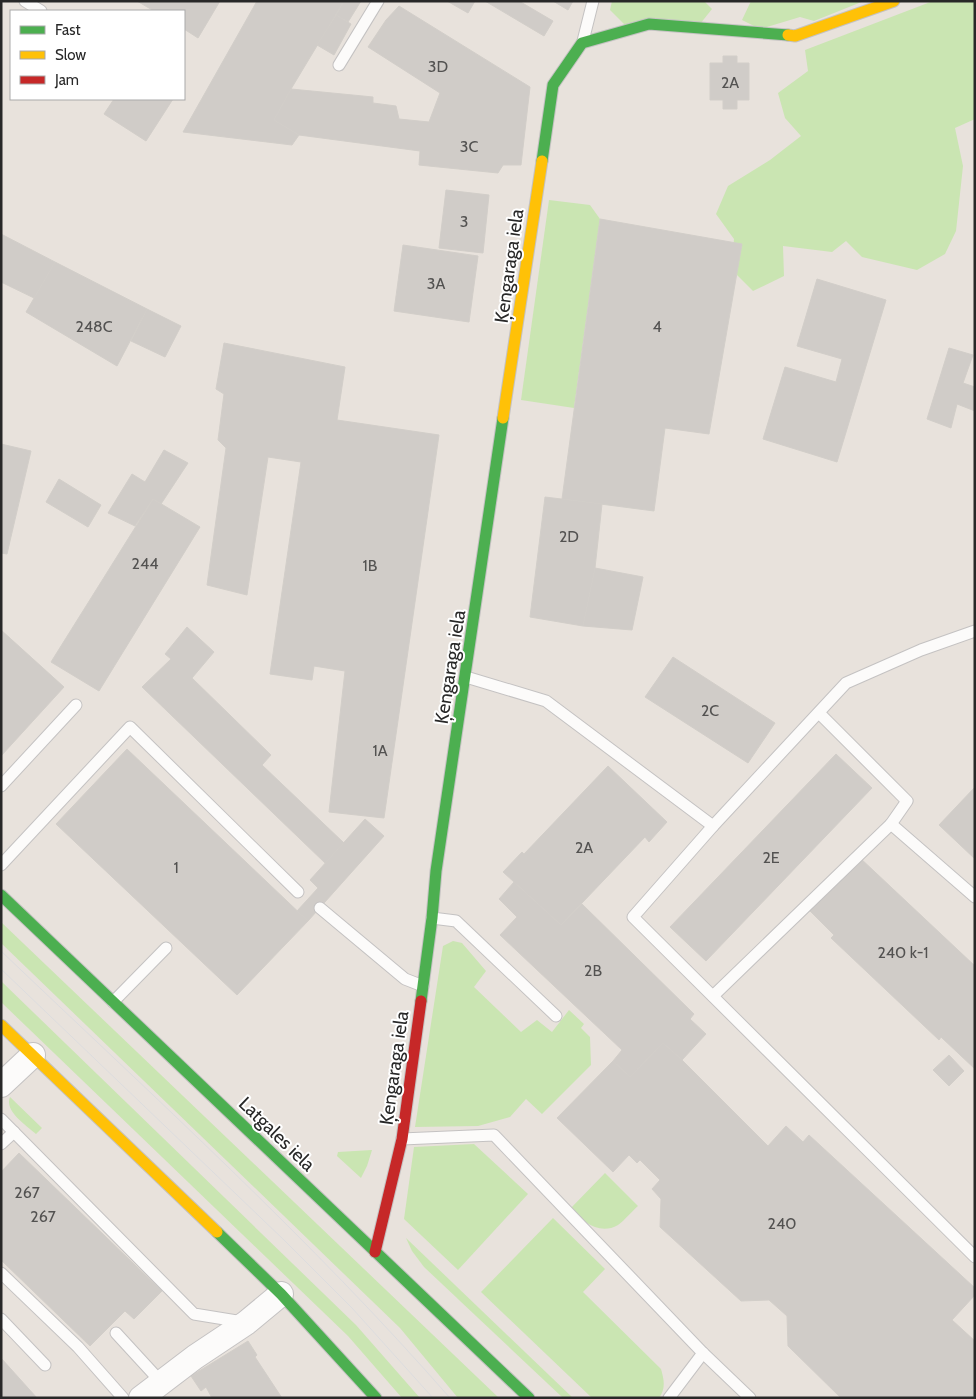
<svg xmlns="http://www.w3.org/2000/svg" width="976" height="1399" font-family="Cabin,sans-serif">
	<rect width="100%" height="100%" fill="#e8e2dc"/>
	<g fill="#cae5b2">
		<polygon points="612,1 704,1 712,9 700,24 625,25 610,10"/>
		<polygon points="751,1 864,1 814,21 800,17 760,29 742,20"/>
		<polygon points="933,1 975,1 975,119 955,128 963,166 956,231 945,254 917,270 862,257 846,241 832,252 783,246 784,276 753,291 731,269 734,239 716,214 728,186 770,160 801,136 785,118 778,93 808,71 805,50"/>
		<polygon points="549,200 590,205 600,219 574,408 521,400"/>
		<polygon points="1,922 499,1398 458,1398 400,1328 1,943"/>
		<polygon points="453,941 462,943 486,971 474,987 521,1032 537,1020 552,1032 569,1010 584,1024 581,1028 590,1037 591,1065 542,1114 526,1099 510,1117 478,1126 415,1127 443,946"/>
		<polygon points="1,981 356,1325 420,1398 402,1398 348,1336 1,1002"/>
		<path d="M10,1097L42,1128L36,1134C26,1125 4,1111 10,1097Z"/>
		<polygon points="474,1144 528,1194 458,1270 404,1219 414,1147"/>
		<polygon points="372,1150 367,1166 361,1178 337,1156 338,1152"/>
		<path d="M605,1173L638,1206C632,1211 625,1220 618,1225C599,1236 583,1221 570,1209Z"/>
		<path d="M553,1218L605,1269L583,1292L661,1369C664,1380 666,1388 659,1398H592L481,1292Z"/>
		<polygon points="406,1238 573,1398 563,1398 424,1267 412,1251"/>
	</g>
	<g fill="#d0ccc8" stroke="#d2cec9">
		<polygon points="137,1 220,1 198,38 184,29 184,11 154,11"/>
		<polygon points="257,1 344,1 291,89 274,120 299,135 292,145 183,132"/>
		<polygon points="344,1 361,1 348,22 336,15"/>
		<polygon points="447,1 475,1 468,13"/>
		<polygon points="485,1 519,1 553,21 544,36"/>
		<polygon points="553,1 573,1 568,10"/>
		<polygon points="399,6 530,87 521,165 503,165 498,173 419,165 420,151 299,135 274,120 291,89 373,97 373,103 396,106 399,119 429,122 440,93 368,47 386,20"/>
		<polygon points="336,15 351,24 334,55 317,45"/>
		<polygon points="723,56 737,56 737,63 749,63 749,100 737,100 737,109 723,109 723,100 710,100 710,63 723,63"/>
		<polygon points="114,99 173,99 146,141 104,114"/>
		<polygon points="446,190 489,195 483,253 439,248"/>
		<polygon points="600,219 742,244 709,434 665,428 654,511 562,499"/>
		<polygon points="1,234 55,262 34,298 1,282"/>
		<polygon points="403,245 478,256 469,322 394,311"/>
		<polygon points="55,262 147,309 117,366 26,312"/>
		<polygon points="817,279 886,300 837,462 763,439 785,367 836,382 842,359 797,346"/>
		<polygon points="147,309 181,326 165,357 131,341"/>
		<polygon points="224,343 345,367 337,420 439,435 384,818 329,812 345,671 314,666 312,680 270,674 301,462 268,457 247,595 207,585 226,448 218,440 224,394 216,389"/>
		<polygon points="949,348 973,355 963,383 975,387 975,411 957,404 951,428 927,419"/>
		<polygon points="1,444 31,451 7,554 1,553"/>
		<polygon points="164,450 188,463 161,504 153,499 135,526 108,513 132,474 145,482"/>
		<polygon points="59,479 101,505 88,527 46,502"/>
		<polygon points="545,497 602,504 595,568 583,626 530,617"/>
		<polygon points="153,499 200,527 99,691 51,662"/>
		<polygon points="595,568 643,577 632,630 583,626"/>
		<polygon points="187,627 214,652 192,678 271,755 262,765 344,843 325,863 142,687 171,659 165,654"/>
		<polygon points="1,630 64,687 1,756"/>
		<polygon points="673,657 775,723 748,763 645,697"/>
		<polygon points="127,749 308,921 237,995 56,824"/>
		<polygon points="836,754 872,788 706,961 670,927"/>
		<polygon points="608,766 667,822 649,842 645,837 561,925 503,872 522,852 524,854"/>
		<polygon points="975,787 975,859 939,825"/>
		<polygon points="365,819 384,836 308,921 297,911 318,888 310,880"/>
		<polygon points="859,857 975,966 975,1069 941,1037 939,1040 831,938 834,935 809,910"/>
		<polygon points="514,882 561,925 582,904 694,1014 690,1019 706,1034 682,1060 663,1043 630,1077 613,1061 622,1050 500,935 517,917 499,899"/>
		<polygon points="663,1043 682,1060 768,1146 786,1126 803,1142 809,1135 975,1288 975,1295 952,1320 975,1341 975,1398 841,1398 788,1346 787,1316 769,1300 741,1301 660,1227 661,1199 652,1189 660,1180 640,1160 637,1163 629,1155 613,1172 557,1118 613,1061 630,1077"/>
		<polygon points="949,1055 964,1071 949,1086 933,1070"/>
		<polygon points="19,1153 162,1291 134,1319 125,1311 90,1346 1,1260 1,1172"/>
		<polygon points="248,1341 257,1355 255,1357 282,1398 212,1398 206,1387 201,1391 191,1376"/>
		<polygon points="1,1358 37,1398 1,1398"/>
	</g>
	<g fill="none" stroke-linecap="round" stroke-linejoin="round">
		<g stroke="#c4c2c2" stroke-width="13">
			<g id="lane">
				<polyline points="25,1 41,11"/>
				<polyline points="583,41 593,1"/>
				<polyline points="339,65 378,1"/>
				<polyline points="466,677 546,701 713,826 846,683 921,650 975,631"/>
				<polyline points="819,713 907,801 891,824"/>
				<polyline points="1,786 76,705"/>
				<polyline points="713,826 633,917 975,1257"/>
				<polyline points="1,865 130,727 298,892"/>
				<polyline points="320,908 405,979 423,986"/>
				<polyline points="432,918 456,921 556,1016"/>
				<polyline points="713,996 891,824 975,897"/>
				<polyline points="113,1002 166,948"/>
				<polyline points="1,1119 194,1314 243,1322"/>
				<polyline points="402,1139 494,1135 703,1353 750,1398"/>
				<polyline points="1,1144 14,1132"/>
				<polyline points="1,1273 78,1347 123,1398"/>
				<polyline points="1,1319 45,1365"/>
				<polyline points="116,1333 161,1382"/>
				<polyline points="669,1398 703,1353"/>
			</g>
		</g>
		<g stroke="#c4c2c2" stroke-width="26">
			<g id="street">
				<polyline points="1,1085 33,1055"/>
				<polyline points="141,1398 195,1357 246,1323 281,1294"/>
			</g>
		</g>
		<g stroke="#c4c2c2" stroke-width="13">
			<g id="fast">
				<polyline points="542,161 553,85 582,43 649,24 788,35"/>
				<polyline points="1,895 529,1398"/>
				<polyline points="421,1001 432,918 436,871 503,418"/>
				<polyline points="217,1232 281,1294 376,1398"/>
			</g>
		</g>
		<g stroke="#c4c2c2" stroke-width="13">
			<g id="slow">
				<polyline points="788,35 795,36 894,1"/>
				<polyline points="503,418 542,161"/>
				<polyline points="1,1025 217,1232"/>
			</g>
		</g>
		<g stroke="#c4c2c2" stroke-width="13">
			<polyline id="jam" points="375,1252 402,1139 421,1001"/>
		</g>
		<use href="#lane" stroke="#fcfbfa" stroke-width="11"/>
		<use href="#street" stroke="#fcfbfa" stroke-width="24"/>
		<use href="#fast" stroke="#4caf50" stroke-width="11"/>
		<use href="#slow" stroke="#ffc107" stroke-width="11"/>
		<use href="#jam" stroke="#c62828" stroke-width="11"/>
		<g stroke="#dcdcde" stroke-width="1">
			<path d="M1,951C154,1097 311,1239 450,1398"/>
			<polyline points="1,969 284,1240 352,1308 433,1398"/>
		</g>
	</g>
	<g text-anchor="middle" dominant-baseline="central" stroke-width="4" stroke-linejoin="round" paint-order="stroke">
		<g font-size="16" fill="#535251">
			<text x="438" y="66">3D</text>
			<text x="730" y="82">2A</text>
			<text x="469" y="146">3C</text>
			<text x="464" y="221">3</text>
			<text x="436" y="283">3A</text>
			<text x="94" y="326">248C</text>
			<text x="657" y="326">4</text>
			<text x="569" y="536">2D</text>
			<text x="145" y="563">244</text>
			<text x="370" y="565">1B</text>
			<text x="710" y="710">2C</text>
			<text x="380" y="750">1A</text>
			<text x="584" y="847">2A</text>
			<text x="771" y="857">2E</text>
			<text x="176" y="867">1</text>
			<text x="903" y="952">240 k-1</text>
			<text x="593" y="970">2B</text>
			<text x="27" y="1192">267</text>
			<text x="43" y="1216">267</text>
			<text x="782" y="1223">240</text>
		</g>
		<g font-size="19" fill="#282828" stroke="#fff">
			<text transform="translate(509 266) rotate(-82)">Ķengaraga iela</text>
			<text transform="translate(450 667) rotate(-81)">Ķengaraga iela</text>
			<text transform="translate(394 1068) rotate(-82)">Ķengaraga iela</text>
			<text transform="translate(277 1134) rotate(44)">Latgales iela</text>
		</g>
	</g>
	<rect width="976" height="1399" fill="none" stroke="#282828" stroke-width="5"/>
	<rect x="10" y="10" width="175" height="90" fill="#ffffff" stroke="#a9a9a9"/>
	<rect x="20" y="26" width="25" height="8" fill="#4caf50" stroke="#a9a9a9"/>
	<text x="55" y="35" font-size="15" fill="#282828">Fast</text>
	<rect x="20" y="51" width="25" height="8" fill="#ffc107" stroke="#a9a9a9"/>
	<text x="55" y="60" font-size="15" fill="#282828">Slow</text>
	<rect x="20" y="76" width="25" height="8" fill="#c62828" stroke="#a9a9a9"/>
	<text x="55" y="85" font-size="15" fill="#282828">Jam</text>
</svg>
